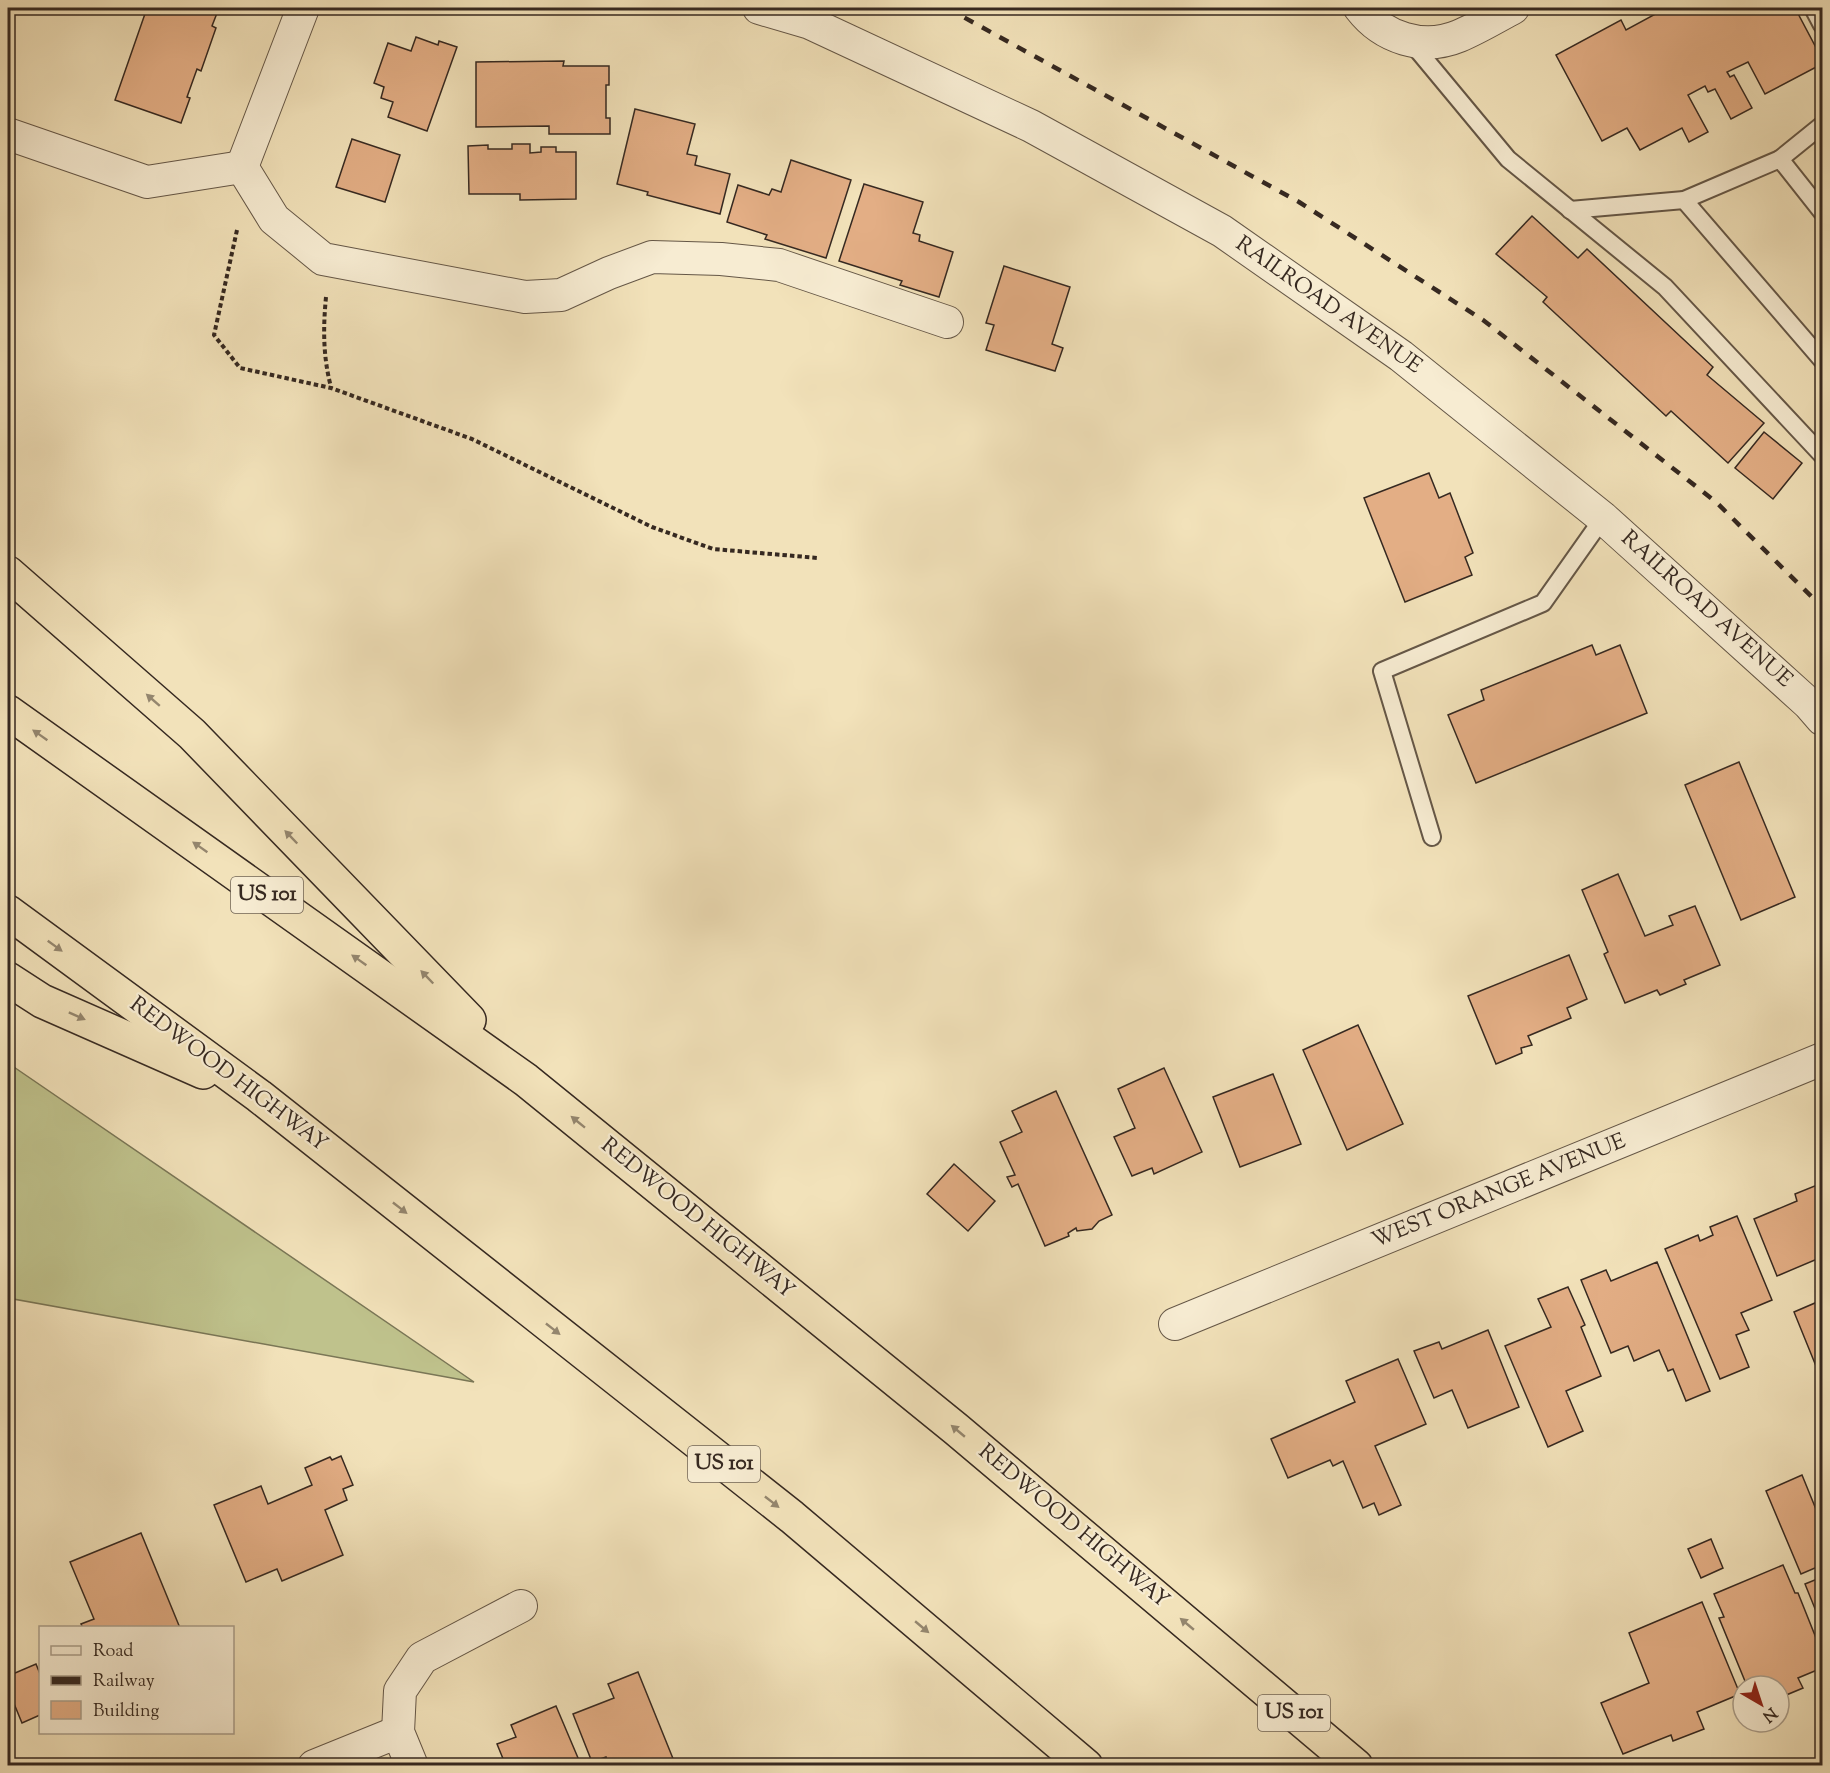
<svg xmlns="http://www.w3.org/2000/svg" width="1830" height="1773" font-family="'Sorts Mill Goudy',serif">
	<rect width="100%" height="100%" fill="#f2e2ba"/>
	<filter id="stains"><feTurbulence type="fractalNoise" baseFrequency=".00333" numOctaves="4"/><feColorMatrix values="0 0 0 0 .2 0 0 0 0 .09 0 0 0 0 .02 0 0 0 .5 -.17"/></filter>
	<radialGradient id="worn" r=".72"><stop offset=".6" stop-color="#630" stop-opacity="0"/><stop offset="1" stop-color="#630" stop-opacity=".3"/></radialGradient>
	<polygon fill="#bfc28c" stroke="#7a7656" stroke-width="1.5" points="8,1063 474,1382 8,1298"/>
	<g fill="#e3ae85" stroke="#362921" stroke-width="1.5">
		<polygon points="147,8 219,8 212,26 216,28 201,71 197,69 187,97 190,98 181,123 115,100"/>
		<polygon points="1662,8 1795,8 1822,59 1822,64 1765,94 1748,62 1727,72 1730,77 1734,75 1752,108 1731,119 1715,89 1708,92 1705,86 1688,95 1708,132 1689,142 1682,128 1640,150 1627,128 1602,141 1556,55 1621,20 1626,30 1663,10"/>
		<polygon points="416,37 438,45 439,41 457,47 427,131 388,117 393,102 381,98 384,87 374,83 388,43 411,51"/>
		<polygon points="564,61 563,66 609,66 609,85 606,85 606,118 610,118 610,134 549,134 549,126 476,127 476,62"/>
		<polygon points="635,109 695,124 687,154 697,156 695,165 730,174 720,214 647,195 648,192 617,184"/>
		<polygon points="352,139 400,155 385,202 336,187"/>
		<polygon points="512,144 530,144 530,153 541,152 541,147 556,147 556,152 576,152 576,199 520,200 520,194 469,194 468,146 488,145 488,149 512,149"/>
		<polygon points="791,160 851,180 826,258 765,239 767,235 727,222 738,185 769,195 772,189 781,192"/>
		<polygon points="864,184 923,202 913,233 920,235 919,241 953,252 939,297 900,285 902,281 839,261"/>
		<polygon points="1532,216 1578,258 1587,249 1713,367 1707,375 1764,423 1728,463 1671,411 1666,416 1543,302 1547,297 1496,254"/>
		<polygon points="1004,266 1070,287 1052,344 1063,348 1055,371 986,350 994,325 986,323"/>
		<polygon points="1764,432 1802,463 1773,499 1735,468"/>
		<polygon points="1429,473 1439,498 1450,493 1473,553 1465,557 1472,575 1405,602 1364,498"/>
		<polygon points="1592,645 1596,655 1620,645 1647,713 1476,783 1448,715 1484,700 1481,690"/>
		<polygon points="1739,762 1795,897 1741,920 1685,785"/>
		<polygon points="1618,874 1645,936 1673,925 1669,916 1695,906 1720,965 1684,980 1686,984 1660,995 1657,990 1625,1003 1604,954 1608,952 1582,890"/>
		<polygon points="1569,955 1587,999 1567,1008 1571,1018 1528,1036 1532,1045 1521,1048 1522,1053 1496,1064 1468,996"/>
		<polygon points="1358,1025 1403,1124 1347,1150 1303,1050"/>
		<polygon points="1164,1068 1202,1152 1154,1174 1152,1168 1132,1176 1114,1137 1135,1128 1118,1089"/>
		<polygon points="1273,1074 1301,1144 1240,1167 1213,1097"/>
		<polygon points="1056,1091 1112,1215 1099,1221 1092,1229 1077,1231 1076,1228 1068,1233 1069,1236 1045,1246 1018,1184 1012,1187 1007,1177 1015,1175 1000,1142 1022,1132 1012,1111"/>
		<polygon points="954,1164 995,1201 968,1231 927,1194"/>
		<polygon points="1822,1183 1822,1257 1777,1276 1754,1219 1797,1201 1795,1194"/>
		<polygon points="1737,1216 1772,1300 1741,1313 1749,1330 1736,1335 1749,1367 1720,1379 1665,1249 1698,1235 1700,1241 1713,1235 1710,1227"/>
		<polygon points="1657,1262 1710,1391 1686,1401 1673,1369 1668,1371 1659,1350 1634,1361 1628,1346 1611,1353 1581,1280 1606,1270 1611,1281"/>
		<polygon points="1568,1287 1585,1325 1581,1327 1601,1376 1566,1391 1583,1431 1548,1447 1505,1346 1551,1327 1538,1299"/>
		<polygon points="1822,1300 1822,1369 1818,1371 1794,1312"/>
		<polygon points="1488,1330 1519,1407 1468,1428 1452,1390 1434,1398 1414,1351 1439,1342 1442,1349"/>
		<polygon points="1398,1359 1426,1424 1375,1446 1401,1505 1379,1515 1374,1503 1363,1508 1343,1461 1333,1466 1330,1460 1288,1478 1271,1439 1355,1402 1346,1381"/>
		<polygon points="341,1456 353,1485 343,1489 347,1500 325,1510 343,1555 282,1581 277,1569 246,1582 214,1505 261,1486 268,1504 312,1485 305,1468 330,1457 332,1460"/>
		<polygon points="1802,1475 1822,1524 1822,1565 1801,1574 1766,1491"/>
		<polygon points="141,1533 180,1628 83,1628 81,1624 94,1619 70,1562"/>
		<polygon points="1711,1539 1723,1568 1701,1578 1688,1549"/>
		<polygon points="1783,1565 1795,1593 1798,1593 1822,1653 1822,1668 1798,1678 1803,1688 1779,1698 1779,1686 1747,1686 1719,1618 1724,1617 1714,1594"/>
		<polygon points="1822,1577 1822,1626 1805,1584"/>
		<polygon points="1702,1602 1740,1694 1697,1712 1704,1729 1673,1741 1671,1735 1623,1754 1601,1703 1649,1683 1629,1633"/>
		<polygon points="36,1664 40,1674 40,1715 22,1723 8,1689 8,1676"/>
		<polygon points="638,1672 676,1766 609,1766 606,1757 592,1762 573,1714 614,1698 608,1684"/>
		<polygon points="556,1706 581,1765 506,1766 497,1744 516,1737 511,1725"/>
	</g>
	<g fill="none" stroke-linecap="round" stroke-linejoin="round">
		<g stroke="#655747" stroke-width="20">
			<g id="service">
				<polyline points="1813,8 1822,25"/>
				<polyline points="1410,41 1508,159 1665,287 1822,455"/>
				<polyline points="1780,159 1822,125"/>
				<polyline points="1684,200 1822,360"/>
				<polyline points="1570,210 1684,200 1780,159 1822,212"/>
				<polyline points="1432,837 1382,671 1543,603 1603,518"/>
			</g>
		</g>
		<g stroke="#655747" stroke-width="34">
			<g id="minor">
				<polyline points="759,8 810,23 1031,126 1222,231 1401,356 1603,518 1809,704 1822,719"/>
				<path d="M1360,8C1383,38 1423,51 1459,36C1478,28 1496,17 1513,8"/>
				<polyline points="8,134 147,182 242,167"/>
				<polyline points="242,167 274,219 323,259 525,297 561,295 609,273 652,257 721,259 779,265 947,322"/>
				<polyline points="242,167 303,8"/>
				<polyline points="1175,1324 1822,1059"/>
				<polyline points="314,1766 398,1732"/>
				<polyline points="412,1766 398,1732 400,1691 422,1658 521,1606"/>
			</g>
		</g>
		<g stroke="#362921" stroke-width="36">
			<g id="motorway">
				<polyline points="8,573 192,734 469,1020"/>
				<polyline points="8,712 526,1080 956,1429 1356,1766"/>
				<polyline points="8,912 259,1096 792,1517 1086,1766"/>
				<polyline points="8,979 42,1001 203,1072"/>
			</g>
		</g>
		<g stroke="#362921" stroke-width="4" stroke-dasharray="4.5 3" stroke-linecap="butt">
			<polyline points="237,230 214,335 240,368 331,388 472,439 652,527 713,549 818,558"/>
			<path d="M326,297C323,328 323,357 331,387"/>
		</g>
		<use href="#service" stroke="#f7ecd2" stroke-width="16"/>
		<use href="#minor" stroke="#f7ecd2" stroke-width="32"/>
		<use href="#motorway" stroke="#f2e2ba" stroke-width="33"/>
		<polyline stroke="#362921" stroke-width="4.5" stroke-dasharray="10 10" stroke-linecap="butt" points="947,8 1299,202 1483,320 1716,502 1822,607"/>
	</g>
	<defs><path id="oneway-solid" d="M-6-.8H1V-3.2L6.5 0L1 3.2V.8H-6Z" transform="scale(1.5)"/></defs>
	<g fill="#94866e">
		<use href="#oneway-solid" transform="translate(153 700) rotate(-139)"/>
		<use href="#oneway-solid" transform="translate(40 735) rotate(-145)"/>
		<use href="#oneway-solid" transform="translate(291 837) rotate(-134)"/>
		<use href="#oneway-solid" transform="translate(200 847) rotate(-145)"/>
		<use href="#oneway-solid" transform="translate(55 946) rotate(36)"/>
		<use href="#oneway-solid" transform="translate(359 960) rotate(-145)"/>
		<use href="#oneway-solid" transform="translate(427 977) rotate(-134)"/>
		<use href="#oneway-solid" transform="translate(77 1016) rotate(24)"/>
		<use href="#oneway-solid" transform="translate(578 1122) rotate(-141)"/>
		<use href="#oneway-solid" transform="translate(400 1208) rotate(38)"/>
		<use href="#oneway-solid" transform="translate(553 1329) rotate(38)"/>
		<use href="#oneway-solid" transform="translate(958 1431) rotate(-140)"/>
		<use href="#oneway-solid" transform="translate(772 1502) rotate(38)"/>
		<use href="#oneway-solid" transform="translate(1187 1624) rotate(-140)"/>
		<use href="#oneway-solid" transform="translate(922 1627) rotate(40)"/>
	</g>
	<g text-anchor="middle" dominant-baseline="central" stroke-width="4.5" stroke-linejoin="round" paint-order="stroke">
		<g fill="#f7ecd2" stroke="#706456" stroke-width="1.5">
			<rect x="231" y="877" width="72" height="36" rx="4.5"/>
			<rect x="688" y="1446" width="72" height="36" rx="4.5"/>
			<rect x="1258" y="1695" width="72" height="36" rx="4.5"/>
		</g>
		<g font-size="21" font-weight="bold" fill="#362921">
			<text x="267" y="895">US 101</text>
			<text x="724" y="1464">US 101</text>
			<text x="1294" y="1713">US 101</text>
		</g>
		<g font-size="22" fill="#362921" stroke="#f7ecd2">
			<text transform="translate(1328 306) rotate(35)">RAILROAD AVENUE</text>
			<text transform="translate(1706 610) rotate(42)">RAILROAD AVENUE</text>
			<text transform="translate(228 1075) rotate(37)">REDWOOD HIGHWAY</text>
			<text transform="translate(1499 1192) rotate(-22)">WEST ORANGE AVENUE</text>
			<text transform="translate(697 1219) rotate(39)">REDWOOD HIGHWAY</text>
			<text transform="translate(1073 1527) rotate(40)">REDWOOD HIGHWAY</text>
		</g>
	</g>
	<rect width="1830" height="1773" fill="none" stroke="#f2e2ba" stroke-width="30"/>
	<rect x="9" y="9" width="1812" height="1755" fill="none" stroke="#362921" stroke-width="3"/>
	<rect x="15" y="15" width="1800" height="1743" fill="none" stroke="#362921" stroke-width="1.5"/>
	<rect x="39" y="1626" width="195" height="108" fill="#f7ecd2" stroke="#aa9e8b" stroke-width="1.5"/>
	<rect x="51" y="1646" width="30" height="9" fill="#f7ecd2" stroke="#aa9e8b" stroke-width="1.5"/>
	<text x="93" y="1656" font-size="18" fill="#362921">Road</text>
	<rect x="51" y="1676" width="30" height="9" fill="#362921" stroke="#aa9e8b" stroke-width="1.5"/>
	<text x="93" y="1686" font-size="18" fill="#362921">Railway</text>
	<rect x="51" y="1701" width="30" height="18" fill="#e3ae85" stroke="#aa9e8b" stroke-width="1.5"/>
	<text x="93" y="1716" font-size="18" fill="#362921">Building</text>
	<g transform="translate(1761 1704) rotate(141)"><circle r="28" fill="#f7ecd2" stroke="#aa9e8b" stroke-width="1.5"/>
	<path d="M0-4.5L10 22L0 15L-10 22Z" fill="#8f2418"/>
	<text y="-9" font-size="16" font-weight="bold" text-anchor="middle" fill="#362921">N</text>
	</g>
	<rect width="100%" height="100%" filter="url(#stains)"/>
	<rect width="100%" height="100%" fill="url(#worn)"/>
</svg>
